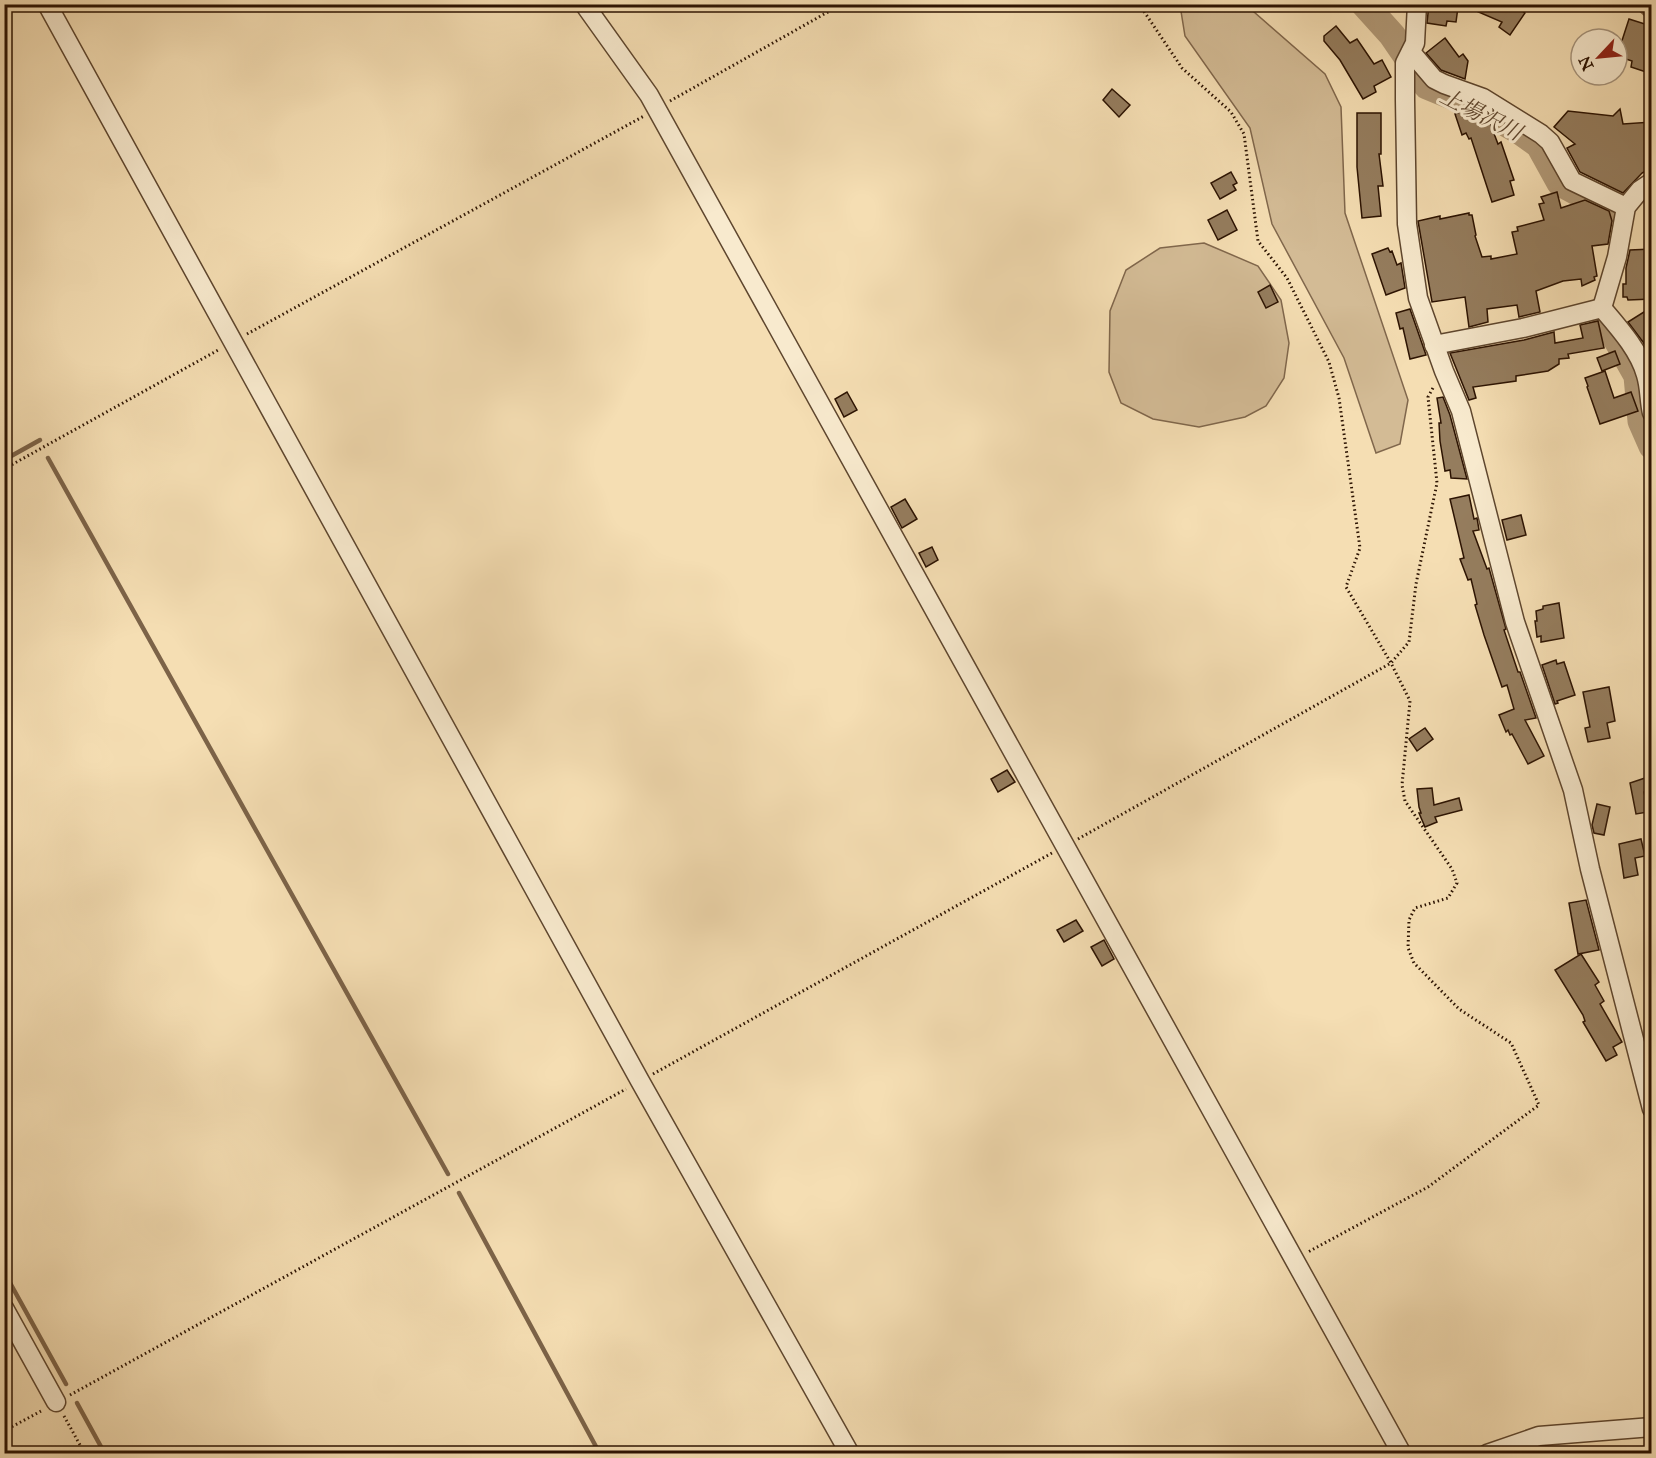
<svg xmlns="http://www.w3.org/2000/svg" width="1656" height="1458" font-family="'IM FELL Great Primer','Noto Serif JP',serif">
	<rect width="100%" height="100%" fill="#f5deb3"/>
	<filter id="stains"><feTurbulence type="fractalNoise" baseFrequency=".00333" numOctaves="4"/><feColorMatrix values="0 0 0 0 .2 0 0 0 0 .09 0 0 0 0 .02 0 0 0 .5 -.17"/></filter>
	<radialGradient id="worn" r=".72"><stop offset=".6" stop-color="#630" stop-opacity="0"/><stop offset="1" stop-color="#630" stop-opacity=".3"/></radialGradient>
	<g fill="#d3bb95" stroke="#80674c" stroke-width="1.5">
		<polygon points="1180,5 1246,5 1325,74 1341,107 1345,213 1408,400 1400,444 1376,453 1344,358 1272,224 1250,128 1185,36"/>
		<polygon points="1204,243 1258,266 1281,300 1289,343 1284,378 1266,406 1245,417 1199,427 1153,419 1121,403 1109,372 1110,311 1126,270 1160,248"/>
	</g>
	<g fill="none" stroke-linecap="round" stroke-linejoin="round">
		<g stroke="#7c6348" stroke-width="4.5">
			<polyline points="1634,4 1652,20"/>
			<polyline points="48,458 448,1174"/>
			<polyline points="4,460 40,440"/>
			<polyline points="459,1193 600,1454"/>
			<polyline points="4,1272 66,1384"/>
			<polyline points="77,1403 105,1454"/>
		</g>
		<g stroke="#b19977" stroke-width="27">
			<polyline points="1364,4 1392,35 1427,86 1478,107 1521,132 1539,145 1560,183 1608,209"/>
			<polyline points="1605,319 1637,376 1641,421 1652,446"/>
		</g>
	</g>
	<g fill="#957d5e" stroke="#2c1302" stroke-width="1.5">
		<polygon points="1429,4 1446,4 1458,7 1456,22 1447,21 1446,26 1427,23"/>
		<polygon points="1460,4 1512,4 1525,13 1510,35 1499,27 1502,22"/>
		<polygon points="1629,19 1648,25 1647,28 1652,29 1652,74 1631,67 1632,61 1617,56"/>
		<polygon points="1336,26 1350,43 1357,39 1374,64 1382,60 1391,77 1374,86 1376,92 1363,99 1340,60 1324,41 1324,36"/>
		<polygon points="1445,38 1459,57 1463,54 1468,61 1465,79 1441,70 1426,53"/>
		<polygon points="1112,89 1130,105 1119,117 1103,100"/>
		<polygon points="1472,107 1477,119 1482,117 1485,124 1490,123 1498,144 1501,142 1514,180 1510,181 1514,195 1492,202 1471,138 1469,139 1466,133 1462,135 1455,114"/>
		<polygon points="1620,109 1623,124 1652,122 1652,167 1642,173 1623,193 1580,172 1567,148 1575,144 1554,127 1568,111 1613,116"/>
		<polygon points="1357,113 1381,113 1381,154 1379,154 1383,186 1378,186 1381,216 1362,218 1357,167"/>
		<polygon points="1231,172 1237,183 1233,185 1236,190 1220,199 1211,183"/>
		<polygon points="1557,192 1561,208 1585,200 1609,211 1612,221 1608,244 1592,246 1597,276 1594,277 1595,280 1582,286 1581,279 1563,281 1536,291 1540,312 1519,317 1517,305 1487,309 1488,322 1469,327 1465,297 1432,302 1418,221 1440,216 1440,219 1469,213 1469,215 1472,215 1476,235 1475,236 1482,257 1491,256 1491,259 1517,254 1512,232 1518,231 1517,227 1544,220 1539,204 1544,203 1541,197"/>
		<polygon points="1227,210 1237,230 1218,240 1208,220"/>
		<polygon points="1388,248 1390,252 1392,251 1397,265 1401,263 1405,288 1386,295 1372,254"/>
		<polygon points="1652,249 1652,299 1628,300 1627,297 1623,297 1623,284 1626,284 1626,268 1630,250"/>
		<polygon points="1270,285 1278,302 1266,308 1258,292"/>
		<polygon points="1410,309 1426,355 1410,359 1403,328 1400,329 1396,313"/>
		<polygon points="1647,310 1652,317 1652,358 1643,342 1628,322"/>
		<polygon points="1598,321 1604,348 1568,354 1569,358 1559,359 1559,364 1548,371 1516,376 1516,381 1473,387 1476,398 1469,400 1450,353 1524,340 1554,332 1555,343 1583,338 1580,325"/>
		<polygon points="1615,351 1620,364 1602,371 1597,358"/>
		<polygon points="1605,371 1614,398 1631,392 1638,411 1600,424 1587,387 1588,386 1585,378"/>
		<polygon points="847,392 857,410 844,417 835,399"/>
		<polygon points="1443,397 1450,415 1467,479 1451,478 1450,470 1445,471 1440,441 1439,423 1441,423 1437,398"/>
		<polygon points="1469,495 1474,519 1477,518 1479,530 1473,531 1487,569 1489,568 1506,629 1504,630 1518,672 1520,672 1536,718 1525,720 1544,756 1528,764 1512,734 1510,735 1508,730 1506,732 1499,715 1514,709 1507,685 1502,687 1484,635 1475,605 1477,604 1471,579 1468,580 1460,559 1464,558 1450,499"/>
		<polygon points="905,499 917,519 902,528 891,507"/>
		<polygon points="1521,515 1526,535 1507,540 1502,520"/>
		<polygon points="932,547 938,560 926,567 919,553"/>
		<polygon points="1559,603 1564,638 1541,642 1541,636 1537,637 1535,621 1537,621 1536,611 1543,609 1543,606"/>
		<polygon points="1556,660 1557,664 1564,662 1575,695 1557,701 1558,703 1555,704 1542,665"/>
		<polygon points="1609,687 1615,721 1607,723 1610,738 1588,742 1585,728 1590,727 1583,692"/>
		<polygon points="1425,728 1433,739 1417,751 1409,739"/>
		<polygon points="1007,770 1015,782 998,792 991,779"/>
		<polygon points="1648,777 1652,787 1652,789 1644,792 1648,812 1636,814 1630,783"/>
		<polygon points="1432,788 1434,805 1459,798 1462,810 1435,817 1437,822 1425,827 1419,813 1421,813 1419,807 1417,789"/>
		<polygon points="1597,804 1610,807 1604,835 1594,833 1592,825"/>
		<polygon points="1641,839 1645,856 1635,858 1638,875 1624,878 1619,844"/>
		<polygon points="1586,900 1599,950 1578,954 1569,903"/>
		<polygon points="1076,920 1083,931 1064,942 1057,930"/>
		<polygon points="1104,940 1114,959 1102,966 1091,947"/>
		<polygon points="1581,954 1599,982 1595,985 1604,1001 1600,1004 1622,1042 1613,1047 1617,1055 1606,1061 1583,1022 1585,1021 1583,1015 1555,970"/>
	</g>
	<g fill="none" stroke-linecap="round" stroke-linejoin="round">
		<g stroke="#5e462e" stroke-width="21">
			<g id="minor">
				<polyline points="47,4 640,1081 850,1454"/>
				<polyline points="584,4 649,95 1402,1454"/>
				<polyline points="1417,4 1415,43 1405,63 1405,100 1407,224 1418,298 1444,371 1461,411 1515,622 1573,790 1590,869 1652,1109"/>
				<polyline points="1411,52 1434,79 1444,84 1483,98 1541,134 1550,142 1572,181 1626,207"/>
				<polyline points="1602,308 1617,257 1626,207 1640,190 1652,182"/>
				<path d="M1602,308C1619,328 1639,350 1646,375C1650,388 1649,401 1652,413"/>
				<polyline points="1434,345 1523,328 1602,308"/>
				<polyline points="4,1308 56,1402"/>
				<polyline points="1487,1454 1539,1436 1652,1427"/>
			</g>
		</g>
		<g stroke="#2c1302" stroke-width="3" stroke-dasharray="1.5 3" stroke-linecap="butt">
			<polyline points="1139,4 1182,68 1231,112 1244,134 1258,241 1287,278 1329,362 1339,398 1360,548 1346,587 1391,663 1410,701 1402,785 1405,801 1452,869 1457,883 1448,898 1415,908 1409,920 1408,948 1414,963 1459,1009 1511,1043 1539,1105 1428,1187 1308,1252"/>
			<polyline points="670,101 842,4"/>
			<polyline points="247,334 644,116"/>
			<polyline points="4,469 220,349"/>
			<polyline points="1078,839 1391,663 1409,642 1416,584 1437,483 1428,397 1433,388"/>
			<polyline points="653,1074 1052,853"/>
			<polyline points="70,1395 626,1089"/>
			<polyline points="64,1416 85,1454"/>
			<polyline points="4,1431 43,1410"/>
		</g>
		<use href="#minor" stroke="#f8eace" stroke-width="18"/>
	</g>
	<g text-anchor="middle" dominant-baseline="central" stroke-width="6" stroke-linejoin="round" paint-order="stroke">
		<g font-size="22" font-style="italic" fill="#614931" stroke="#f8eace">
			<text transform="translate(1481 114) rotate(27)">上場沢川</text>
		</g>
	</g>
	<rect width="1656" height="1458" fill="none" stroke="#f5deb3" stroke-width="24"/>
	<rect x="6" y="6" width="1644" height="1446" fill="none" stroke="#2c1302" stroke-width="3"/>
	<rect x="12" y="12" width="1632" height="1434" fill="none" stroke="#2c1302" stroke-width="1.5"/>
	<g transform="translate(1599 57) rotate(244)"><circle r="28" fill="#f8eace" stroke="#a6947c" stroke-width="1.5"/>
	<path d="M0-4.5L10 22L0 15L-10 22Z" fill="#8f2418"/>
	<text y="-9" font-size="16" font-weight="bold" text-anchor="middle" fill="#2c1302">N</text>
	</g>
	<rect width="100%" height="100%" filter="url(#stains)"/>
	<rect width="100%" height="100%" fill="url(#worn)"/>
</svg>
